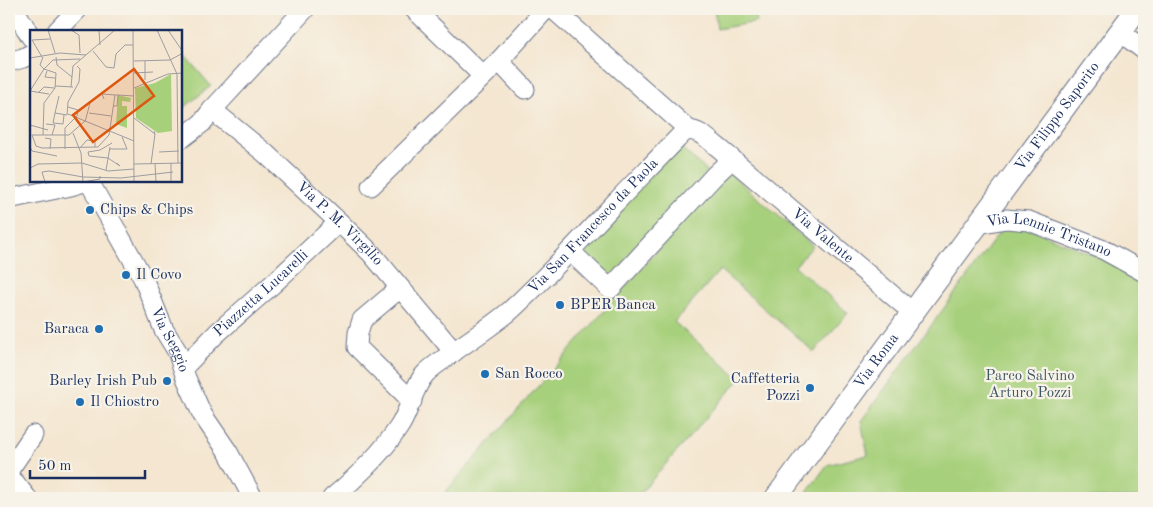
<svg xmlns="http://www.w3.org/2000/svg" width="1153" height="507" font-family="'Old Standard TT',serif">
	<rect width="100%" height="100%" fill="#f7f3e8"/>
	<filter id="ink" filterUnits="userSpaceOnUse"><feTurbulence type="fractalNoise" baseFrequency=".02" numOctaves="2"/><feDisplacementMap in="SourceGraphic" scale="10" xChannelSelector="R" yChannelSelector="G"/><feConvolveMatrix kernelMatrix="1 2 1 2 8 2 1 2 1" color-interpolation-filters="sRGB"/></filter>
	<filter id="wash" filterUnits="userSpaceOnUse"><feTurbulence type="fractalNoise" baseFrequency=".0096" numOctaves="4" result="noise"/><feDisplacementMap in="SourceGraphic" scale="20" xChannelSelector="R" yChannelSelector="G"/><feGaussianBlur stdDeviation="1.12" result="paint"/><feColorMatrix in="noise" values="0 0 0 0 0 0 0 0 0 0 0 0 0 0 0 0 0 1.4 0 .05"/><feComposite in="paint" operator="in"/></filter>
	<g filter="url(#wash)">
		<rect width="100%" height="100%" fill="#f4e6d0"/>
		<g fill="#a7d07b" stroke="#61806c">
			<polygon points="714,9 755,9 757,22 717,29"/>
			<polygon points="781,9 829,9 829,10 783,18"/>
			<polygon points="181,51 211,86 181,110"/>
			<polygon points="677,144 708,172 609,279 578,251"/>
			<polygon points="727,171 813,246 795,266 848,313 814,352 720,270 674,322 740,379 636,498 441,497"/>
			<polygon points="1013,227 1028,228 1101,258 1144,281 1144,498 803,498 827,465 868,455 861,421 1002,229"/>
		</g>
	</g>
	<g filter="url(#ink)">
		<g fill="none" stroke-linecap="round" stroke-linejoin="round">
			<g stroke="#676f86" stroke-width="21">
				<g id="minor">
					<polyline points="14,9 31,37"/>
					<polyline points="414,9 483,76"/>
					<polyline points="553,9 689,130"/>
					<polyline points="57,31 78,9"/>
					<polyline points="1120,32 1144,50"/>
					<polyline points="9,62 23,58 31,54"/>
					<polyline points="525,89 499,61 546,9"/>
					<path id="s1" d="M212,110L265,153L339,222L371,253L454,352"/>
					<polyline points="181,139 202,123 212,110 305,9"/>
					<polyline points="371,186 499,61"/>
					<path id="s2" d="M9,197L13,198L71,186L88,181L91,185L143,278L164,330L177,351L186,378L202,414L228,452L253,498"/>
					<path id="s3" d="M978,224L1006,219L1029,221L1104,250L1144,272"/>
					<polyline points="570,251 610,289 715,175 732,159"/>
					<polyline points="400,288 362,320 358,333 357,347 412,401"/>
					<path id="s4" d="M183,368L217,333L275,282L339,222"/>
					<polyline points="9,470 33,435"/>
					<polyline points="9,477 16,484 27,498"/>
					<path id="s5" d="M332,498C356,478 381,454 399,427C410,411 413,386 426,373C431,368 438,363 444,359C466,342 490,328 511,310C547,277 580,240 614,204C635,182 656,161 677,139C680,136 683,132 687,131C698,128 711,142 719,148L912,312"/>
				</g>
			</g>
			<g stroke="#676f86" stroke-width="24">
				<g id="tertiary">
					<path id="s6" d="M776,498C895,335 1017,172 1137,9"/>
				</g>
			</g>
			<use href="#minor" stroke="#fff" stroke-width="19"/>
			<use href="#tertiary" stroke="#fff" stroke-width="22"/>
		</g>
	</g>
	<g fill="#1f6fb2" stroke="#f7f3e8" stroke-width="2">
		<circle cx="90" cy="210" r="5"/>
		<circle cx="126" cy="275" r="5"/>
		<circle cx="560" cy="305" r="5"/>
		<circle cx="99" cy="329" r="5"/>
		<circle cx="485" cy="374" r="5"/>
		<circle cx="167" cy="381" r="5"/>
		<circle cx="810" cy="388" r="5"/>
		<circle cx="80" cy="402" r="5"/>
	</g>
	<g text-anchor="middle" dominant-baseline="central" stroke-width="4.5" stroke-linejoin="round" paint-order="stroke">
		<g font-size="15" fill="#1b2f5e" stroke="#f7f3e8">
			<text stroke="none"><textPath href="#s6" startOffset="474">Via Filippo Saporito</textPath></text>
			<text stroke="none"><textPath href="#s1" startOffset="171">Via P. M. Virgilio</textPath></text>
			<text stroke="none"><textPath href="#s5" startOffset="382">Via San Francesco da Paola</textPath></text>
			<text stroke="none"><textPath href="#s5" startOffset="689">Via Valente</textPath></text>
			<text stroke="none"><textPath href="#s3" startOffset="74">Via Lennie Tristano</textPath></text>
			<text stroke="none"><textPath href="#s4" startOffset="108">Piazzetta Lucarelli</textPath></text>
			<text stroke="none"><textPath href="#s2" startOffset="260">Via Seggio</textPath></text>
			<text stroke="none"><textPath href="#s6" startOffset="170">Via Roma</textPath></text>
		</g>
		<g font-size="15" fill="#1b2f5e" stroke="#f7f3e8" text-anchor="start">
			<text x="100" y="210">Chips &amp; Chips</text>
			<text x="136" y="275">Il Covo</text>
			<text x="570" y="305">BPER Banca</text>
			<text x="89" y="329" text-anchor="end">Baraca</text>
			<text x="495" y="374">San Rocco</text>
			<text x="800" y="379" text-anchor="end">Caffetteria<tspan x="800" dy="17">Pozzi</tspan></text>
			<text x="157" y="381" text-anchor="end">Barley Irish Pub</text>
			<text x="90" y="402">Il Chiostro</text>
		</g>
		<g font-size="15" fill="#3e5765" stroke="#f7f3e8">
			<text x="1030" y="376">Parco Salvino<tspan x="1030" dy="17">Arturo Pozzi</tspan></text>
		</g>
	</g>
	<g transform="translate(30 30)">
		<rect width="152" height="152" fill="#f4e6d0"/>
		<path d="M141,44L142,101L128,103L106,88L105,58L125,53ZM88,65L101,68L100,72L92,71V76H97V98L86,94Z" fill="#a7d07b"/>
		<path fill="none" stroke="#9d9da2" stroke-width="1" d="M18,0L25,23M41,0L49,5L50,23M69,0L70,15M103,0L104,152M127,0L147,44L148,133M138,0L153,22M63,21L76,37L84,38L86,24L95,15H103M12,27L2,10L20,9M13,27L10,35L14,39L23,30L50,29M26,27L27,35L42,47M0,28L30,23L56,25M104,31L140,30L153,23M115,31V50M17,41L15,47L25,48M104,43L123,42M25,56L43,57M41,57L43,36L85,0M104,58L138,44L153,43M8,63L14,57L24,58M88,65L104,66M74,69L72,64L85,65M83,76H87L88,65M38,77L48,80L47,86M25,83L29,66M59,83L81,86M38,84L104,111M34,85L33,94L23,93L25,83L37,85M37,85L38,72L49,52L50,39L47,36M104,88L125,104L124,101M55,92L60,73M16,94L25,95L22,105M0,95L18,100M43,103L51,123L53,152M2,105L6,116L12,118L68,117L79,105L85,65H88M2,105H39L55,91M13,105L14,73L25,58L26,43L14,39L0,61L19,64M15,108L21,109L20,119M0,117L2,121L27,126M50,118L57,110L65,111V117M35,119V98L47,86M79,119H97L92,107M129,122L149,121M78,128L59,126L58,122L70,120L82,113M78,128L90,136L87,133M125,133L126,152M141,133V152M104,134L153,133M121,134L125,104M0,138L8,134L52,133L78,141L104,139M76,140L80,117M15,152L12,142L19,141L53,147L91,148L143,142M53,152L70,149V146"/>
		<path fill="#de5710" fill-opacity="0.15" stroke="#de5710" stroke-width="2.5" d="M104,39L124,66L63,112L43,85Z"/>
		<rect width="152" height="152" fill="none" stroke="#1b2f5e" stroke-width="2.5"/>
	</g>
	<rect width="1153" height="507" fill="none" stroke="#f7f3e8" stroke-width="30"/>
	<path d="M30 470v8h115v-8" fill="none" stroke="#1b2f5e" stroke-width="2.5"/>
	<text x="38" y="470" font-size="15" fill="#1b2f5e" stroke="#f7f3e8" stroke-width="4" paint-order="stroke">50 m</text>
</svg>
